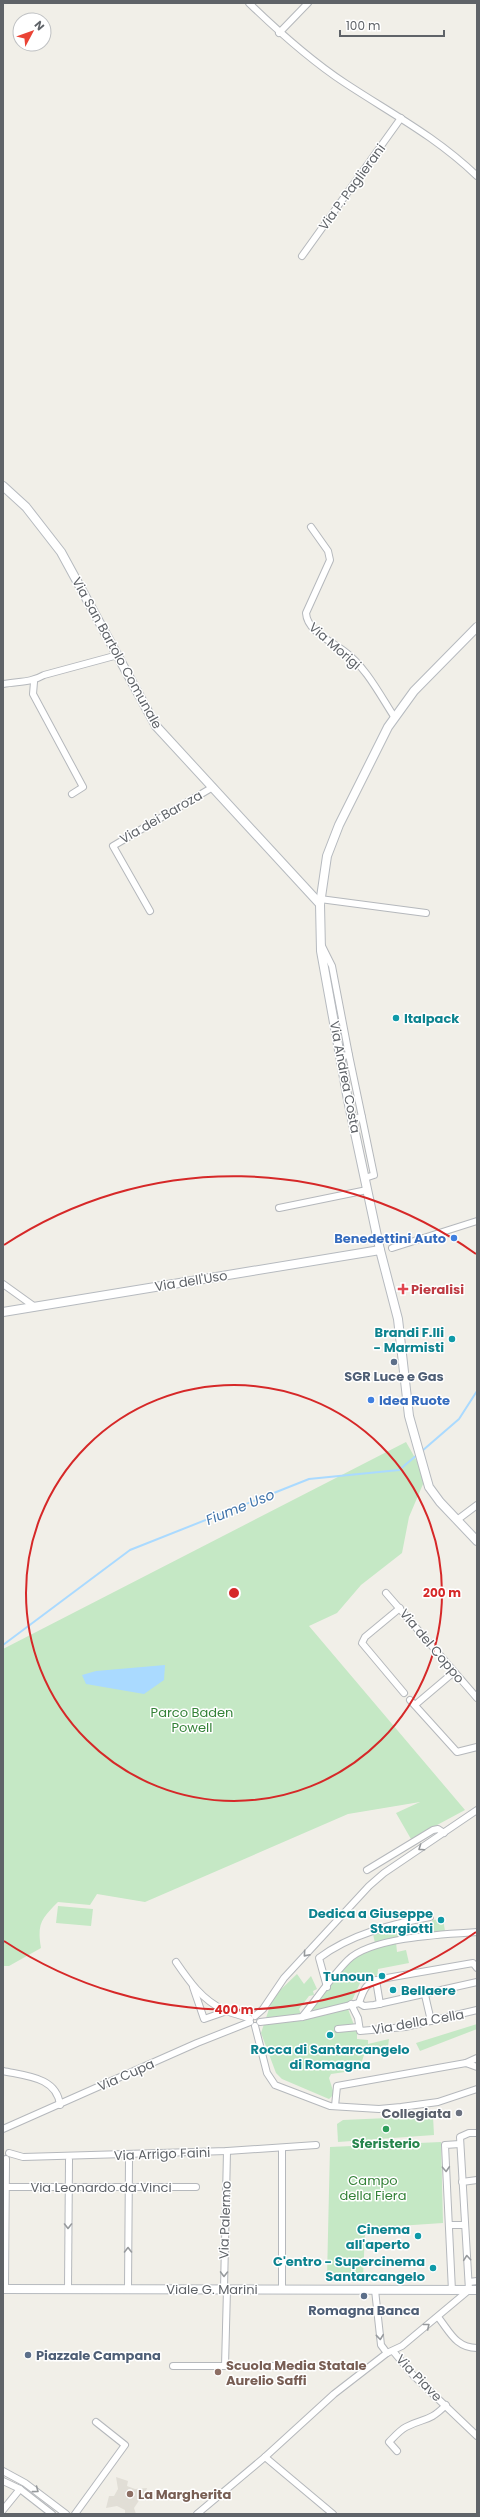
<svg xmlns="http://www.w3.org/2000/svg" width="480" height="2517" font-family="Poppins,sans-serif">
	<rect width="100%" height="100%" fill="#f1efe8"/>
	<polygon fill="#e1ded6" points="116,2477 128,2481 127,2486 135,2489 147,2488 143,2500 140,2499 134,2508 136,2514 125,2514 125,2510 117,2506 106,2508 109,2496 114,2496 118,2489"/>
	<g fill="#c5e8c5">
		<path d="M406,1442L426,1477L409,1517L402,1553L361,1585L337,1613L309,1626L465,1810L411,1839L396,1813L420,1802L348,1814L145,1902L97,1894L90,1905L58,1902C41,1919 37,1924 41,1948L9,1966H3V1649Z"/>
		<polygon points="58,1906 93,1909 91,1926 56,1923"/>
		<polygon points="443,1919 445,1931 434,1933 432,1920"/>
		<polygon points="404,1924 406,1937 375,1943 373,1934"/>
		<polygon points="396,1942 397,1952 406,1950 409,1963 378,1969 377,1978 371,1977 361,1981 348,2009 357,2033 357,2039 368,2040 368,2044 389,2039 388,2047 364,2055 359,2070 331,2074 329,2078 334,2094 329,2099 282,2079 276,2073 261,2033 273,1997 297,1974 304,1984 311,1976 317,1989 313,1991 314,1995 309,1996 299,2009 302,2017 348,1959 363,1949"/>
		<polygon points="477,2024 477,2029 420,2051 416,2043"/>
		<polygon points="433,2116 434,2135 338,2142 337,2124 343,2120"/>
		<polygon points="441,2142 443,2223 398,2226 365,2232 363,2278 327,2277 330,2147"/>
	</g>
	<polygon fill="#aadaff" points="165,1665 164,1680 144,1694 86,1684 82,1675 96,1671"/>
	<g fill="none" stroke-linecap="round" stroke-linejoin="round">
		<g stroke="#aadaff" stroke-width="2">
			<polyline points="422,1451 459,1419 477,1391"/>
			<polyline points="3,1645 130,1550 309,1479 399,1470 417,1455"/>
		</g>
		<g stroke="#b5b8bc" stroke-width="8">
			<g id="street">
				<path d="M249,3C279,32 310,60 345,83C392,114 435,136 477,176"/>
				<polyline points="279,33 308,3"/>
				<polyline points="302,256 401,118"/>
				<path d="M311,527L328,551L330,560L306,613C307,631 331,641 344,651C366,667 380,695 395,718"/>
				<polyline points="34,682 33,694 83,787 72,794"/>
				<path d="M3,684C19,681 30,683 44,675L118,655"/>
				<polyline points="320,899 426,913"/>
				<polyline points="150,911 113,846 213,787"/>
				<polyline points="322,946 332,966 349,1055"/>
				<polyline points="340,1056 349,1055 362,1117"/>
				<polyline points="352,1119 362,1117 374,1175 365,1178"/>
				<polyline points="279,1208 367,1190"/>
				<polyline points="392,1248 477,1221"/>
				<polyline points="3,1284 35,1307"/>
				<polyline points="457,1520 477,1505"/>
				<polyline points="386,1593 477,1698"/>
				<polyline points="400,1608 365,1637 362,1643 404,1693"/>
				<polyline points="410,1700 457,1752 477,1747"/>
				<polyline points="415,1705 454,1672"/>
				<polyline points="367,1870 433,1830 438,1829 444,1833"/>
				<path d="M176,1962C189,1981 202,2000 224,2010C232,2014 242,2015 250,2019"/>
				<polyline points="376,1980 380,2004"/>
				<polyline points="193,1987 204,2019 227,2011"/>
				<path d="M327,1987L319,1958C351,1934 392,1924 430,1917"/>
				<polyline points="425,1995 431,2021"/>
				<path d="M359,2003C364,1988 366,1983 381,1979L473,1963L477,1968"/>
				<polyline points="351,2004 358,2018 360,2031 405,2027 477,2010"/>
				<polyline points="255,2016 263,2009 284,1978 369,1886 384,1873 477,1810"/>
				<path d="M302,2017C317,1999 331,1977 348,1960C371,1937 445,1934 477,1932"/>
				<polyline points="260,2022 302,2017 359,2003 364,2006 374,2005 477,1982"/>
				<polyline points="255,2026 267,2073 275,2085 330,2106 379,2109 401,2107 438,2102 477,2089"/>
				<polyline points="338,2029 359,2027"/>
				<polyline points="466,2063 477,2058"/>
				<path d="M3,2071C26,2076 57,2077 60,2105"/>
				<polyline points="335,2106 337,2086 466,2063 477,2067"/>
				<polyline points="3,2129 197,2043 250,2022"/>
				<polyline points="9,2153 23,2157 227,2151 316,2145"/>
				<polyline points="462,2182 477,2180"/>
				<polyline points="7,2187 196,2187"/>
				<polyline points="449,2225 464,2225"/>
				<polyline points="469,2282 477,2281"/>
				<polyline points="68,2288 69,2160"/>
				<polyline points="5,2289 6,2159"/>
				<polyline points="128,2289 129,2160"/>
				<polyline points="224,2289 227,2151"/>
				<polyline points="282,2290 282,2148"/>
				<polyline points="375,2290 381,2345 387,2353"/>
				<polyline points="452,2291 445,2145 460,2144"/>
				<path d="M438,2317C450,2332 456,2348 477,2348"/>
				<polyline points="393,2351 413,2375 477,2436"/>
				<polyline points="173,2366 283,2366"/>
				<polyline points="225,2366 227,2289"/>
				<path d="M397,2451L389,2442C394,2437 400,2430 406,2427C425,2417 428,2423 446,2405"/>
				<polyline points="265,2457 333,2514"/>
				<polyline points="3,2471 25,2483 66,2514"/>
				<polyline points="3,2481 20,2489 52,2514"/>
				<polyline points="3,2510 20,2489"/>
				<polyline points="75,2514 125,2445 96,2422"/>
				<polyline points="197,2514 265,2457 334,2394 387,2353 402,2346 469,2290 460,2137 469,2133 477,2133"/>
			</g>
		</g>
		<g stroke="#b6babf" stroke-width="10">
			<g id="secondary">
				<polyline points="3,486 26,507 61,552 156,726 320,904"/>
				<polyline points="477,627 414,691 388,727 339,825 327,856 320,904 321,951 348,1100 380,1250 398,1319 409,1416 429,1487 440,1502 477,1541"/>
				<polyline points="3,1312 380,1250"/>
				<polyline points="3,2289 477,2290"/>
			</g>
		</g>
		<use href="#street" stroke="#fff" stroke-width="6"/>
		<use href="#secondary" stroke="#fff" stroke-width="8"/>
	</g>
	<defs><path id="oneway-chevron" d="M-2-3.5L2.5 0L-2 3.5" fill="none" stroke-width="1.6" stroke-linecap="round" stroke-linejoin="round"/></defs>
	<g stroke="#979a9d">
		<use href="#oneway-chevron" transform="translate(421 1848) rotate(146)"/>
		<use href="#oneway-chevron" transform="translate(306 1954) rotate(131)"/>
		<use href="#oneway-chevron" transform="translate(446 2169) rotate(87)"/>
		<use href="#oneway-chevron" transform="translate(68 2226) rotate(90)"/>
		<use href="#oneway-chevron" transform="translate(128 2250) rotate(-90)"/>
		<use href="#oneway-chevron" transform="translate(467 2258) rotate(-95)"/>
		<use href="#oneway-chevron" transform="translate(224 2274) rotate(91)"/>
		<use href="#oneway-chevron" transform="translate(427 2326) rotate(-39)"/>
		<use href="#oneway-chevron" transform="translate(380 2337) rotate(84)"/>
		<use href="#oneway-chevron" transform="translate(36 2490) rotate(37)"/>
	</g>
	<g fill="none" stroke="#d62828" stroke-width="2">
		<circle cx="234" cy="1593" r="208"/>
		<path d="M476 1932A417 417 0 0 1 4 1941M4 1245A417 417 0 0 1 476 1254"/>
	</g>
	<g fill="#0f9aa8" stroke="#fff" stroke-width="1.5">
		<circle cx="396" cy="1018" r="4"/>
		<circle cx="452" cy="1339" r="4"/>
		<circle cx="441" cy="1920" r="4"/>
		<circle cx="382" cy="1976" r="4"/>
		<circle cx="393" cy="1990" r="4"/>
		<circle cx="330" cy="2035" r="4"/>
		<circle cx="418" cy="2236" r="4"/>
		<circle cx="433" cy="2268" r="4"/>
	</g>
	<g fill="#3f7fe0" stroke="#fff" stroke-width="1.5">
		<circle cx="454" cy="1238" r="4"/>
		<circle cx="371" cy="1400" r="4"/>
	</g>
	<path fill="#e0444e" stroke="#fff" stroke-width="1.5" d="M401 1283h4v4h4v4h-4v4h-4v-4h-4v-4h4z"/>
	<g fill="#5c6f8a" stroke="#fff" stroke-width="1.5">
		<circle cx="394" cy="1362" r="4"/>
		<circle cx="364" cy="2296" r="4"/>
		<circle cx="28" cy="2355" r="4"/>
	</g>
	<circle fill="#6b7280" stroke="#fff" stroke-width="1.5" cx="459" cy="2113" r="4"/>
	<circle fill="#2e9e5b" stroke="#fff" stroke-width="1.5" cx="386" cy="2129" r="4"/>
	<g fill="#8d6e63" stroke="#fff" stroke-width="1.5">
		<circle cx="218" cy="2372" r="4"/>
		<circle cx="130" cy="2494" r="4"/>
	</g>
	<g text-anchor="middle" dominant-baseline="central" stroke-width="3" stroke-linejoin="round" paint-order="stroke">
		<g font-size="13" fill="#5f6368" stroke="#fff">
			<text transform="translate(352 187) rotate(-54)">Via P. Paglierani</text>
			<text transform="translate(335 646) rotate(41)">Via Morigi</text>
			<text transform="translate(117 653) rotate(61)">Via San Bartolo Comunale</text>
			<text transform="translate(161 817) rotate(-30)">Via dei Baroza</text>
			<text transform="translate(345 1077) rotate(79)">Via Andrea Costa</text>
			<text transform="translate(191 1281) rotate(-9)">Via dell'Uso</text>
			<text transform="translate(432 1646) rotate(50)">Via del Coppo</text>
			<text transform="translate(418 2022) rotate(-10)">Via della Cella</text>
			<text transform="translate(126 2075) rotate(-24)">Via Cupa</text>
			<text transform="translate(162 2154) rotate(-2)">Via Arrigo Faini</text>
			<text x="101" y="2187">Via Leonardo da Vinci</text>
			<text transform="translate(225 2220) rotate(-88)">Via Palermo</text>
			<text x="212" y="2289">Viale G. Marini</text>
			<text transform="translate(419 2378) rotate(46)">Via Piave</text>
		</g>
		<g font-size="13" font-weight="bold" fill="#0d838f" stroke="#fff" text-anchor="end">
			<text x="404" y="1018" text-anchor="start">Italpack</text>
			<text x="444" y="1332">Brandi F.lli<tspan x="444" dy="15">- Marmisti</tspan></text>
			<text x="433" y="1913">Dedica a Giuseppe<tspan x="433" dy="15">Stargiotti</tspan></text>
			<text x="374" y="1976">Tunoun</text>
			<text x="401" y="1990" text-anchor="start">Bellaere</text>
			<text x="330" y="2049" text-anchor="middle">Rocca di Santarcangelo<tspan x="330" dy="15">di Romagna</tspan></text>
			<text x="410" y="2229">Cinema<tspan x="410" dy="15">all'aperto</tspan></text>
			<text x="425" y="2261">C'entro - Supercinema<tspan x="425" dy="15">Santarcangelo</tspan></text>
		</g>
		<g font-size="13" font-weight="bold" fill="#366cbe" stroke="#fff" text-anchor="end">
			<text x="446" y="1238">Benedettini Auto</text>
			<text x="379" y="1400" text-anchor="start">Idea Ruote</text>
		</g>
		<g font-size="13" font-weight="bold" fill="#be3a42" stroke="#fff" text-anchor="start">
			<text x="411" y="1289">Pieralisi</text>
		</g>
		<g font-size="13" font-weight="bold" fill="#4e5e75" stroke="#fff">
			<text x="394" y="1376">SGR Luce e Gas</text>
			<text x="364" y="2310">Romagna Banca</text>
			<text x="36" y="2355" text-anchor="start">Piazzale Campana</text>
		</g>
		<g font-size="13" fill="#348238" stroke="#fff">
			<text x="192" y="1712">Parco Baden<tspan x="192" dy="15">Powell</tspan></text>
			<text x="373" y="2180">Campo<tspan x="373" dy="15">della Fiera</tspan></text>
		</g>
		<g font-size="13" font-weight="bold" fill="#5b616d" stroke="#fff" text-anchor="end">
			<text x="451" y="2113">Collegiata</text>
		</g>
		<g font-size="13" font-weight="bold" fill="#27864d" stroke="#fff">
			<text x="386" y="2143">Sferisterio</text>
		</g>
		<g font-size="13" font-weight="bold" fill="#785e54" stroke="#fff" text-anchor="start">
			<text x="226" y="2365">Scuola Media Statale<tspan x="226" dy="15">Aurelio Saffi</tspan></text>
			<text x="138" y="2494">La Margherita</text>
		</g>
		<g font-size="14" font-style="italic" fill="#4174aa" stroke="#fff">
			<text transform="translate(240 1507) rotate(-22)">Fiume Uso</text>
		</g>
	</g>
	<circle cx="234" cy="1593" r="6" fill="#d62828" stroke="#fff" stroke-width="2"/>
	<g font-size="12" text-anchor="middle" font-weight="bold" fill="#d62828" stroke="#fff" stroke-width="3" stroke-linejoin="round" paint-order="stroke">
		<text x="442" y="1597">200 m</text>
		<text x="234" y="2014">400 m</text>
	</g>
	<rect width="480" height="2517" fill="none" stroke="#5f6368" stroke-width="8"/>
	<g transform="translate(32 32) rotate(49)"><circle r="19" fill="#ffffff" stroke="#bfc1c3"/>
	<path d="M0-3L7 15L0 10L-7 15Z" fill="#ea4335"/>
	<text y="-6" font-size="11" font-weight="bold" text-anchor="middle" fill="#5f6368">N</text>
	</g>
	<path d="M340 30v6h104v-6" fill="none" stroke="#5f6368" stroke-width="2"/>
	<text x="346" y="30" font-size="12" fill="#5f6368" stroke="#ffffff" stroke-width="3" paint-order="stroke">100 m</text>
</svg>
